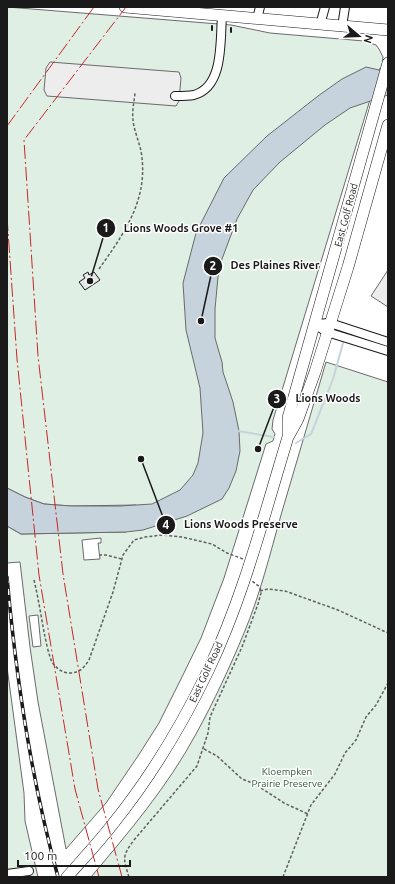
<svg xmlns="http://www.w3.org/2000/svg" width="395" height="884" font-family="Ubuntu,sans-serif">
	<rect width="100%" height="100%" fill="#fff"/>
	<g fill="#e0efe3" stroke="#6a6a6a" fill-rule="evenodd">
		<path d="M7,7L231,25L270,33L364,41L376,45L379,49L383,57L382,68L379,69V70L273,420L272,429L275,434L273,441L266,444L224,578L201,638L181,679L159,723L138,756L106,803L66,849L38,702L30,647L20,562L7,563V526L21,534L126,532L136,505L71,506L44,504L25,497L7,488ZM101,538V543H98L100,559L84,560L82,540ZM38,615L41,646L33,647L29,616Z"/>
		<path d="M326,362L388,382V877H91C129,832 168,786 196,734C214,701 230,667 244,633C260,595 270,554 281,515C296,464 311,413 326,362Z"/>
		<polygon points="7,667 24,793 25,821 38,877 7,877"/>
	</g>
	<g fill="#ededed" stroke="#6a6a6a">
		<polygon points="50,62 179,72 181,78 179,101 176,106 47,96 44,90 46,68"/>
		<polygon points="388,270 388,307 371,296"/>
	</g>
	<polygon fill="#c6d2dc" stroke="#6a6a6a" points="366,67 379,70 388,68 388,95 350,108 325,125 280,162 253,190 237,219 222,259 218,277 215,309 215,338 222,362 223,372 233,402 239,431 240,451 236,471 229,488 222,499 187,516 143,530 126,532 21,534 7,526 7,488 25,497 44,504 71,506 120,506 152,504 180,490 193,475 198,463 203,433 200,388 186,330 183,283 196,233 224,178 267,136 318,96 342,79"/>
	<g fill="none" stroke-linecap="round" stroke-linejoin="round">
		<g stroke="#c6d2dc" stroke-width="2">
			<polyline points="238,431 274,437"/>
			<polyline points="296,443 311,434 333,379 343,343"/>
		</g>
	</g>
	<polygon fill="#e6e6e6" stroke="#1a1a1a" points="88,272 89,275 94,272 100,280 85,290 79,282 85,278 83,275"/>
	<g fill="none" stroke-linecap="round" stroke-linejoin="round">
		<g stroke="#1a1a1a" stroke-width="10">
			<g id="minor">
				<polyline points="257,19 260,7"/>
				<polyline points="320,25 325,7"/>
				<polyline points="342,27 345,7"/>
				<path d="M175,96C181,96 188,96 194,95C224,87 220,41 222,16"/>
				<polyline points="314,324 327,332 388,351"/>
				<polyline points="314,324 330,323 388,342"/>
				<polyline points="7,874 29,871"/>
			</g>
		</g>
		<g stroke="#1a1a1a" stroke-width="12">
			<g id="major">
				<polyline points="125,7 388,30"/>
				<polyline points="288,434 288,418 388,63"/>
				<path d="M67,877C82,860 98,843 112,825C150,778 182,725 208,671C244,596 264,515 288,437L298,419L315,372L348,267L388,125"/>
			</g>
		</g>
		<g stroke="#5f5f5f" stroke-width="1.5" stroke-dasharray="3 2" stroke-linecap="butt">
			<path d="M99,269C123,235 147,202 142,158C141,145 134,132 133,120C132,111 134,102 135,93"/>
			<polyline points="99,555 106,555 122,559"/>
			<path d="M34,580C38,597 41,615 44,632C46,641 48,653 52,662C56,668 62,673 70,673C79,673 84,668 89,660L113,592L123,555L134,540L145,537L162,535L182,537L212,544L227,553L243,559"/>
			<polyline points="260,591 268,589 285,591 338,610 388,633"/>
			<polyline points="204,749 217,756 242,779 255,784 284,803 308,814"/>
			<path d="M129,877C123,858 122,856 134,840L197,766L208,733L210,717L242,647L258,604L261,593L260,587L252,581"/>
			<polyline points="283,877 311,805 335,774 345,753 356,740 366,717 376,705 388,683"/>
		</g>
		<use href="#minor" stroke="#fff" stroke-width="8"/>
		<use href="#major" stroke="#fff" stroke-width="11"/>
		<g stroke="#1a1a1a" stroke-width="3.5">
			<path id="rail" d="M7,577C16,678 31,779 58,877"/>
		</g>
		<use href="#rail" stroke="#fff" stroke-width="2" stroke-dasharray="6" stroke-linecap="butt"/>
		<g stroke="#1a1a1a" stroke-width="2">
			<polyline points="212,30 212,26"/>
			<polyline points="231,32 231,28"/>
		</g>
		<g stroke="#c62828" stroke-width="1" stroke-dasharray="14 3 2 3" stroke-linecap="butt">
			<polyline points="7,126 94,7"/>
			<polyline points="7,217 17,359 39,575 75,789 99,877"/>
			<polyline points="122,877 98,789 63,574 38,356 24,140 126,7"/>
		</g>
	</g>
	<g text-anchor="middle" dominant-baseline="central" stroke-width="3" stroke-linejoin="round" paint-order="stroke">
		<g font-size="10" fill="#1a1a1a" stroke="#fff">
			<text transform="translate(346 215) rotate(-75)">East Golf Road</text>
			<text transform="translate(206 672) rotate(-65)">East Golf Road</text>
		</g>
		<g font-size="10" fill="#2b5a34" stroke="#fff">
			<text x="287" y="771">Kloempken<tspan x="287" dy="12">Prairie Preserve</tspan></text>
		</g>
	</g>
	<path fill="none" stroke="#1a1a1a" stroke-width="1.5" d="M90 281L106 228M201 321L213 266M258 449L277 399M141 459L166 525"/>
	<g fill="#1a1a1a" stroke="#fff" stroke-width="1.5">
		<circle cx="90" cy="281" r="4"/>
		<circle cx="201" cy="321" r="4"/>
		<circle cx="258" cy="449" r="4"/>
		<circle cx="141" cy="459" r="4"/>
		<circle cx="106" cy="228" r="10"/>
		<circle cx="213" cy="266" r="10"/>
		<circle cx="277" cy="399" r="10"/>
		<circle cx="166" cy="525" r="10"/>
	</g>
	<g font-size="12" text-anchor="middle" font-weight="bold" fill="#fff">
		<text x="106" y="232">1</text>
		<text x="213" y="270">2</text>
		<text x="277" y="403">3</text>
		<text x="166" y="529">4</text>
	</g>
	<g font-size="11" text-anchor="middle" font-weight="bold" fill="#1a1a1a" stroke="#fff" stroke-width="3" stroke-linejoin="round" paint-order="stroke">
		<text x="181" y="232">Lions Woods Grove #1</text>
		<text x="275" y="269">Des Plaines River</text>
		<text x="328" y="402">Lions Woods</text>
		<text x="241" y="528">Lions Woods Preserve</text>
	</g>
	<rect width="395" height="884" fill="none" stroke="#1a1a1a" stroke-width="16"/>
	<g transform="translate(359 36) rotate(109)" stroke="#ffffff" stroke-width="3" paint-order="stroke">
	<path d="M0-3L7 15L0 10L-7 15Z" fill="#1a1a1a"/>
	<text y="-6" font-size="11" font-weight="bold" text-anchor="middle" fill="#1a1a1a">N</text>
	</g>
	<path d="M18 860v6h112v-6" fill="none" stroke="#1a1a1a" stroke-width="2"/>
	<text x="24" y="860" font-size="12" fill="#1a1a1a" stroke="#ffffff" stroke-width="3" paint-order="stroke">100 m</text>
</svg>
